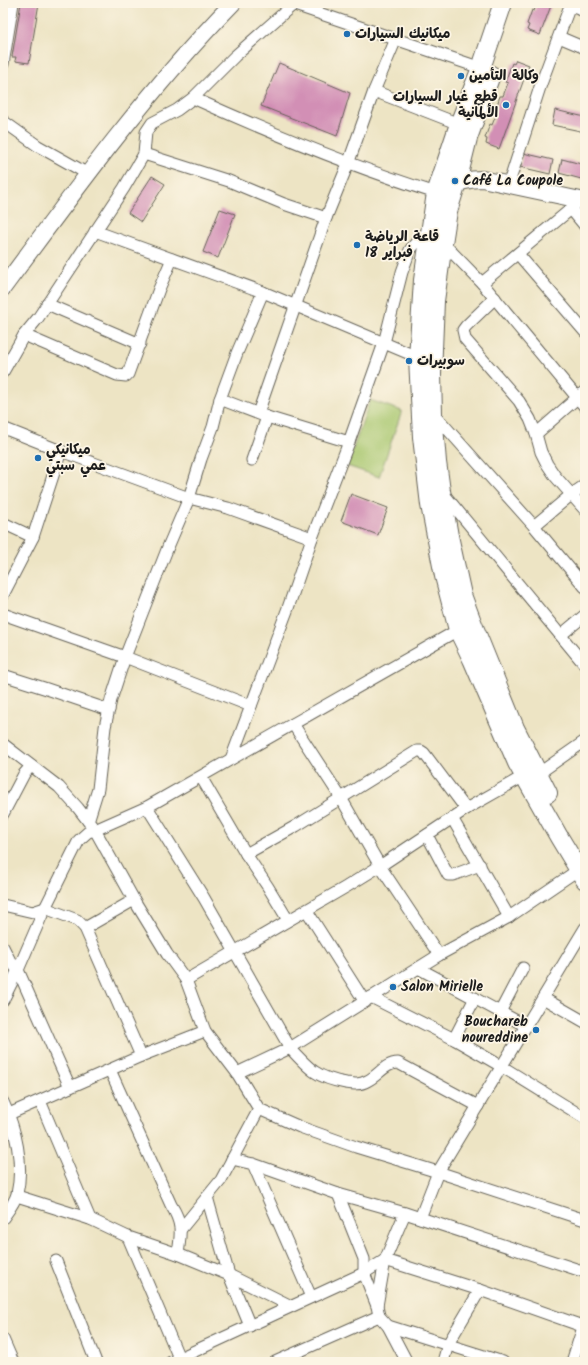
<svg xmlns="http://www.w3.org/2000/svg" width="588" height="1365" font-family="Kalam,'Playpen Sans Arabic',sans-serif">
	<rect width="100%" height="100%" fill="#fcf5e5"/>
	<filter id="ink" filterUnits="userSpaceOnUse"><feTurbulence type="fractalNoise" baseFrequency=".025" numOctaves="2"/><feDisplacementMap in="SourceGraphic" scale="8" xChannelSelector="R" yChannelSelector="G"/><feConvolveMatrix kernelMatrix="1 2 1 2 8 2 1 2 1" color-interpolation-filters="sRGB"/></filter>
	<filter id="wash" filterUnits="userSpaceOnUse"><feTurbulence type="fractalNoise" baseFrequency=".012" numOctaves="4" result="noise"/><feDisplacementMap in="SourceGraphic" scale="16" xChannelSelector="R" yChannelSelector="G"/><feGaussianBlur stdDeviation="0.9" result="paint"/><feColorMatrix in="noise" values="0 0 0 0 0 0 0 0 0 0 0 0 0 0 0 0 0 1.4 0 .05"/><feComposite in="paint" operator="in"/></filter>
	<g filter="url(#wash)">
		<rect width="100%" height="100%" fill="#ede4c4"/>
		<polygon fill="#a9c76f" stroke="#627246" points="370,400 402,411 379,477 347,466"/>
		<g id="blocks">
			<g fill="#d28fb5">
				<polygon points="21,3 39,3 29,63 15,61 16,57 12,57"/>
				<polygon points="537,3 552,3 540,35 527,30 529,25 527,24 532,10 534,11"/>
				<polygon points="516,60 529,65 499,149 486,144 487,139 485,138 490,124 492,125 496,115 494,114 500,96 503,96 508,83 505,82 512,63 514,64"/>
				<polygon points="279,63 350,93 337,136 261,106"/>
				<polygon points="555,110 585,117 585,132 552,125"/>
				<polygon points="523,153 553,160 550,174 520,167"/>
				<polygon points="562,159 585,165 585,180 559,173"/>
				<polygon points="152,176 165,184 141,222 128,213"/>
				<polygon points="220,209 235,214 218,258 203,252"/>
				<polygon points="351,494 388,508 378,535 341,521"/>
			</g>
		</g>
	</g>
	<g filter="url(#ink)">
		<use href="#blocks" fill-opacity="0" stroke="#656257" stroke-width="1"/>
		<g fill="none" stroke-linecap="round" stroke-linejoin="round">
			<g stroke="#656257" stroke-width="13">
				<g id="street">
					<polyline points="289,3 481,68"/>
					<polyline points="570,6 585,11"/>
					<polyline points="559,37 585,48"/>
					<polyline points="3,64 13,3"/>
					<polyline points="374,91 459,124"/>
					<path d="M193,98C273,134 353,167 436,193"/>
					<polyline points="3,121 38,146 88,174"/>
					<polyline points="144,154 229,181 284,204 326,218"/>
					<polyline points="508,186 541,84 571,3"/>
					<polyline points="575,205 571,209 585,226"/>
					<polyline points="95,231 263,292 422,359"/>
					<polyline points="443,243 482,283 585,407"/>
					<polyline points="518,254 585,332"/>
					<polyline points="482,283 571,209"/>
					<polyline points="495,298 466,326 463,330 465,339 519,401 530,419 536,434 541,452 547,464 555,476 585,510"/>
					<polyline points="47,304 140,344"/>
					<polyline points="24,335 117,375 126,376 128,374 159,289 172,259"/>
					<polyline points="3,372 24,335 38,318 124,188 144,154 146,132 152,123 177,110 193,98 235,56 295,3"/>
					<polyline points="220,399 267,417 349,442"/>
					<polyline points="258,413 326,218 348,164 374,91 396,39"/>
					<polyline points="434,414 534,526 585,587"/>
					<polyline points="3,428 61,451 189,498 228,508 312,538"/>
					<polyline points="536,434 585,391"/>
					<polyline points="252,460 267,417"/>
					<polyline points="443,493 585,665"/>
					<polyline points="3,523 33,537"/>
					<polyline points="534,526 572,494 585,485"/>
					<polyline points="3,595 33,537 61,451"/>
					<polyline points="3,614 125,657 251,706"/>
					<polyline points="561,635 585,615"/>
					<polyline points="3,675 47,689 109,710"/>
					<polyline points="293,724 341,798 380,866 439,955"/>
					<polyline points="3,744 59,787 78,808 95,830 134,900 167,954 186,980 205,1031 237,1073 259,1109 300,1127 356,1147 438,1172 585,1220"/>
					<polyline points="231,759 288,608 312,538 349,442 384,343 402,272 410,250 420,238 430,231"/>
					<polyline points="535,776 585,741"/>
					<polyline points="201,777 246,854 268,887 288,920"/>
					<path d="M147,807L204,898L290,1048C309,1069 317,1078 346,1083C353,1084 360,1085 367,1081C378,1076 385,1063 398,1063L478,1106"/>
					<polyline points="3,814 24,774 31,766"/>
					<polyline points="452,818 509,917"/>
					<polyline points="88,821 98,789 105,727 111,700 125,657 168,547 189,498 201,459 213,427 220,399 237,353 263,292"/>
					<polyline points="427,835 448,875 453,875 480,865"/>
					<polyline points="246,854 296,826 417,751 421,751 424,753 466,809"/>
					<polyline points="3,905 33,912 45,908 77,920 85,928 141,1056"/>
					<polyline points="307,911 365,1002"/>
					<polyline points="85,928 134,900"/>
					<polyline points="3,947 10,961 18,970 70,1087"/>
					<polyline points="418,968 526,1026"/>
					<polyline points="186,980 346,887 380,866 466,809 524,776"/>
					<polyline points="371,997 454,1039 501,1066 585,1118"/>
					<polyline points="543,998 585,1022"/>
					<polyline points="3,1000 18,970 45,908 79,840 88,832 95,830 147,807 458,630"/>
					<polyline points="500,1012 523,968"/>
					<polyline points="454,1039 475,998"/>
					<path d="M110,1070L171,1205C183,1224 181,1233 178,1254"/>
					<polyline points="237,1073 290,1048 439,955 509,917 578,870"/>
					<polyline points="40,1101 90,1219"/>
					<path d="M3,1102C16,1129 24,1164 17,1194C15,1202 8,1211 3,1218"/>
					<polyline points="9,1114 141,1056 205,1031"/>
					<polyline points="232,1159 253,1164 311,1297"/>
					<polyline points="253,1164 338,1194 405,1213 585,1272"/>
					<polyline points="338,1194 364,1259 364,1273 377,1306 379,1316 388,1326 407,1362"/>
					<polyline points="17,1196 90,1219 128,1237 178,1254 229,1275 291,1306"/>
					<polyline points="207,1197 229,1275 250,1326"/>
					<polyline points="420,1218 438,1172 585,928"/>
					<polyline points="181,1229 221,1180 259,1109"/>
					<polyline points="128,1237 179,1358"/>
					<polyline points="56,1261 96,1362"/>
					<polyline points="377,1306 385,1260 405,1213"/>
					<polyline points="388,1326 503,1362"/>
					<polyline points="3,1339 13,1362"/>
					<polyline points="171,1362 364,1273 385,1260 480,1290 585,1327"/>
					<polyline points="275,1362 379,1316"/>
					<polyline points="443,1362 448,1344 480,1290"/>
					<polyline points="572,1362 585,1321"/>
				</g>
			</g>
			<g stroke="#656257" stroke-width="18">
				<g id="secondary">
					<path d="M446,188C458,182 468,179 482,179L585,201"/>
					<path d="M3,288C75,190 148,90 233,3"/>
				</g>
			</g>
			<g stroke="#656257" stroke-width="20">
				<g id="primary">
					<polyline points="503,3 481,68 459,124 436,193 423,280 418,358 422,437 430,505 444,576 458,630 472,659 517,763 559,837 585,880"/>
					<polyline points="491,75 468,138 457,182 448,211 443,243 435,301 432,374 433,414 437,462 441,491 449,536 462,595 474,627 515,728 548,793"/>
				</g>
			</g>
			<use href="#street" stroke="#fff" stroke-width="11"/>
			<use href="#secondary" stroke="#fff" stroke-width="16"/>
			<use href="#primary" stroke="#fff" stroke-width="18"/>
		</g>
	</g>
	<g fill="#1f6fb2" stroke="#fcf5e5" stroke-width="1.5">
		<circle cx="347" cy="34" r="4"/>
		<circle cx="461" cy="76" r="4"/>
		<circle cx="506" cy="105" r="4"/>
		<circle cx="455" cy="181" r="4"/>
		<circle cx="357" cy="245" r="4"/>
		<circle cx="409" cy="361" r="4"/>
		<circle cx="38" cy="458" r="4"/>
		<circle cx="393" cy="987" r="4"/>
		<circle cx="536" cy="1030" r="4"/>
	</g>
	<g text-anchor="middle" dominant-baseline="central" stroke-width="3.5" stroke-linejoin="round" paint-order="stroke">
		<g font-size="14" font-weight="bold" fill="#1c1c1c" stroke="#fcf5e5" text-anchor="start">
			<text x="355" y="34">ميكانيك السيارات</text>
			<text x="469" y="76">وكالة التأمين</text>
			<text x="498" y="97" text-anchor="end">قطع غيار السيارات<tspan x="498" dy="16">الألمانية</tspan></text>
			<text x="463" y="181">Café La Coupole</text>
			<text x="365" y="237">قاعة الرياضة<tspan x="365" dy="16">18 فبراير</tspan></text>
			<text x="417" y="361">سوبيرات</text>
			<text x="46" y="450">ميكانيكي<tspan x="46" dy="16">عمي سبتي</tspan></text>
			<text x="401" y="987">Salon Mirielle</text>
			<text x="528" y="1022" text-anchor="end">Bouchareb<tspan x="528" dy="16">noureddine</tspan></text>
		</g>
	</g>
	<rect width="588" height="1365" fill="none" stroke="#fcf5e5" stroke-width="16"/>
</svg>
